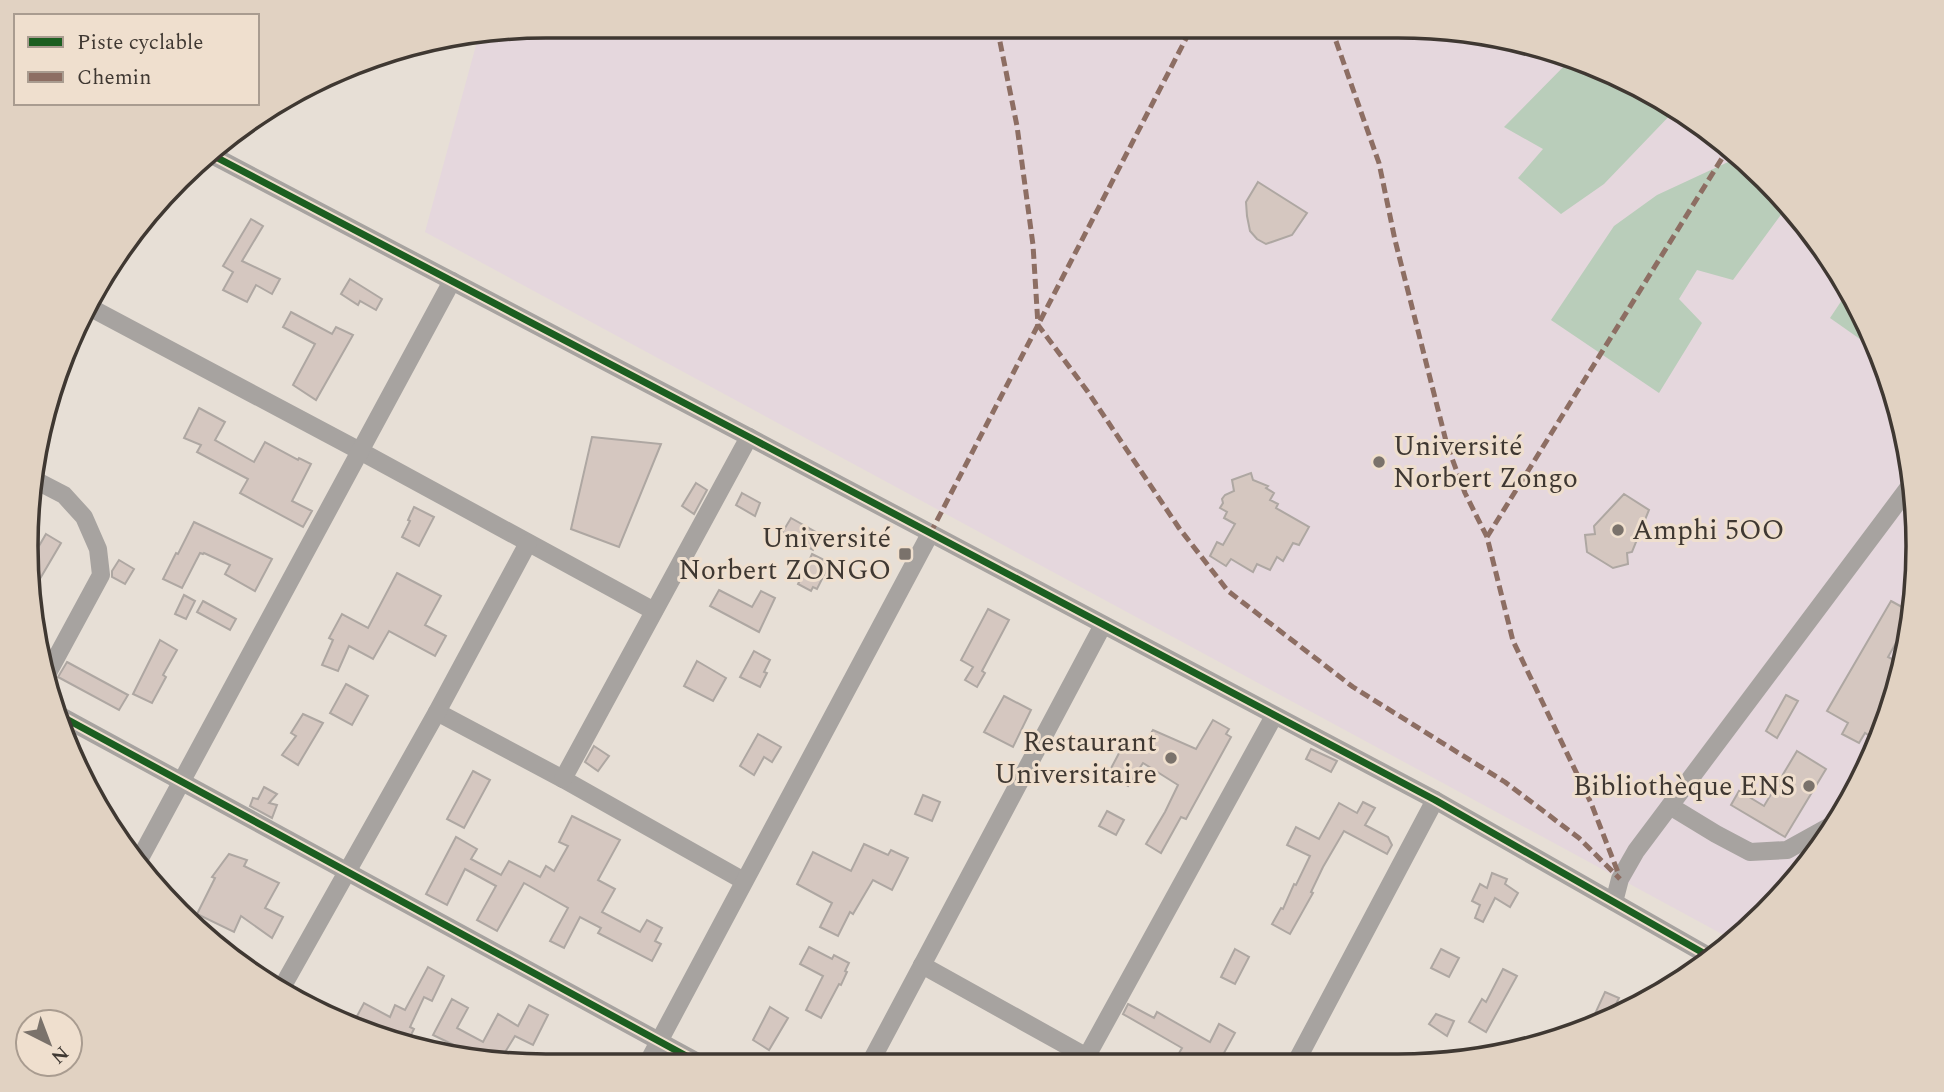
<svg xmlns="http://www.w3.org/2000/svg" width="1944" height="1092" font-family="Spectral,serif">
	<rect width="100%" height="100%" fill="#e7dfd6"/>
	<polygon fill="#e5d7dd" points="546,26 1432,27 1565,54 1658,96 1741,156 1811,230 1864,316 1900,412 1917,512 1913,614 1890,713 1848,806 1766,913 1733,940 425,232 478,38"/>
	<g fill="#b9cdba">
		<polygon points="1571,59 1676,109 1604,184 1561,214 1518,178 1543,149 1504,127"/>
		<polygon points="1741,156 1806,225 1783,212 1733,280 1697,270 1679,299 1702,323 1659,393 1551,320 1614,226 1657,195"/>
		<polygon points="1848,291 1864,316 1877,351 1830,318"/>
	</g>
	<g fill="#d5c7c0" stroke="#aea7a2" stroke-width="2">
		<polygon points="1258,182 1307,213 1292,235 1266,244 1257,239 1250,231 1247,216 1246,202"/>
		<polygon points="251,219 263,226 242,261 280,279 272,294 256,285 247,302 223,290 233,272 223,266"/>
		<polygon points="350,279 382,299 376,310 360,301 358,305 341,294"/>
		<polygon points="291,312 332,334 336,327 353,335 316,400 293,385 315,344 283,327"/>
		<polygon points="199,408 225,422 215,440 254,462 265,442 298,460 299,458 311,464 292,501 312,511 303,527 240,493 248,479 197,452 201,445 184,438"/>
		<polygon points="592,437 661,444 619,547 571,529"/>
		<polygon points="1251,473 1253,480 1268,486 1266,488 1274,493 1270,500 1278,504 1276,508 1309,527 1299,545 1293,543 1283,561 1277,557 1270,570 1257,564 1253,572 1231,559 1226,566 1210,556 1217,542 1223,545 1235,524 1224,518 1227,512 1220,508 1223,503 1222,499 1225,495 1234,491 1232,480"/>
		<polygon points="696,483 707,490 694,514 682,506"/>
		<polygon points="742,493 760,503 755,516 736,505"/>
		<polygon points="1624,494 1649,510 1632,552 1627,553 1628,564 1613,568 1587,552 1585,535 1595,534 1594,526"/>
		<polygon points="414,507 434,517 419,546 402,537 410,521 408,520"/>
		<polygon points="791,518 821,535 813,550 782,533"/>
		<polygon points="194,522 272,559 255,591 225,574 230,565 204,553 203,554 200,553 182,588 163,579 176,553 178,554"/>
		<polygon points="46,534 61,543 31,594 27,580 29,563"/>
		<polygon points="812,554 830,563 817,589 813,587 811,591 798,584"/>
		<polygon points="119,560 134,569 125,584 112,577 112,571"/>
		<polygon points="397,573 441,596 425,625 446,636 435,656 389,631 373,659 349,646 338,671 322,665 333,640 329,638 342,614 368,628"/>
		<polygon points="719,590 752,607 761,591 775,598 759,632 710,606"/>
		<polygon points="184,595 195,601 186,619 175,614"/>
		<polygon points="203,601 236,619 230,630 197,612"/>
		<polygon points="1891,601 1913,613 1888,657 1902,664 1890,713 1878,741 1865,733 1859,743 1842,734 1848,723 1827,711"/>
		<polygon points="988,609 1009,620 982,671 985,673 977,687 965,680 973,667 961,660"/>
		<polygon points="160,640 177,650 163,675 166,677 152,703 133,694"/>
		<polygon points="754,651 770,660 764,672 767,673 760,687 740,677"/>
		<polygon points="697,661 726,678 713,701 684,686"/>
		<polygon points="67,662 128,695 119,710 58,677"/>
		<polygon points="346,684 368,696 352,725 330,713"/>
		<polygon points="1786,695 1798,701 1777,738 1766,731"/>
		<polygon points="1004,696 1031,710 1013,747 984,732"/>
		<polygon points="303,714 323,723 298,765 282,755 296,736 291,733"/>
		<polygon points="1213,720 1229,729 1226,734 1231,737 1186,819 1181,817 1161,853 1146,844 1165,812 1178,785 1143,763 1128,786 1108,774 1127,738 1143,746 1153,730 1196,749"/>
		<polygon points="758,734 781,747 772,762 764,757 754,775 740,766"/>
		<polygon points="594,746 609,756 598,771 585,762"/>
		<polygon points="1311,749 1337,761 1331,772 1306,759"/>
		<polygon points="1797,751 1826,769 1785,837 1731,805 1739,791 1764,806"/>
		<polygon points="473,771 490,780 464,828 447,819"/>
		<polygon points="264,787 277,794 269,803 277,805 272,818 250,806 253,798 258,799"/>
		<polygon points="923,795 940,802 932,821 915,814"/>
		<polygon points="1363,802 1375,808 1365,825 1388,837 1392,845 1387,854 1344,831 1323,867 1311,892 1313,893 1290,934 1272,924 1281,908 1283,909 1294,884 1296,885 1310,856 1287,845 1296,827 1319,839 1339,803 1357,813"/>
		<polygon points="1107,811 1124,820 1116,835 1099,826"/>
		<polygon points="572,816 620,840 598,880 615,889 602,912 640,932 647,920 662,928 655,941 661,944 652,961 598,933 601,928 580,917 564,948 550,941 568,908 524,883 497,931 477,920 496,886 465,869 447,905 426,894 456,837 477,849 471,859 501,875 509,861 540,877 546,866 554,871 568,846 559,842"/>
		<polygon points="864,844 888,855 891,850 908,858 892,890 873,880 853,914 850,912 838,936 820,927 832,903 797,884 813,852 851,871"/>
		<polygon points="229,854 247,860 244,866 279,883 265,908 283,917 272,938 241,916 234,932 197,914 215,878 212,877"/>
		<polygon points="1492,873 1507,879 1505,884 1518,893 1510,907 1495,898 1483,922 1475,918 1480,905 1472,901 1480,884 1487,888"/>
		<polygon points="809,947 832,959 834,955 849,963 845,971 847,972 841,985 839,984 821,1018 806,1010 823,976 800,964"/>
		<polygon points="1235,949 1249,957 1235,984 1221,977"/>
		<polygon points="1441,949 1459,958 1449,977 1431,968"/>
		<polygon points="428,967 444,976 432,1001 424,997 410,1027 414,1029 408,1041 385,1031 384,1033 356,1018 364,1003 390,1017 395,1005 405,1010"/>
		<polygon points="1503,969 1517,976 1486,1032 1469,1022 1482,999 1486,1002"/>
		<polygon points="1605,992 1619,998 1610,1016 1589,1027"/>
		<polygon points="452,999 468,1008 457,1028 483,1042 498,1014 518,1026 529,1005 548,1015 533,1045 515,1036 499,1062 453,1055 458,1047 433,1035"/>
		<polygon points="1128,1004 1154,1018 1157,1012 1210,1042 1219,1024 1235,1033 1219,1062 1174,1062 1182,1048 1123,1014"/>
		<polygon points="770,1007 788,1018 769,1050 753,1040"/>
		<polygon points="1436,1014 1454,1021 1447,1036 1429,1024"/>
	</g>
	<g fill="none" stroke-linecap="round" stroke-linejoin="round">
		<g stroke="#a7a3a0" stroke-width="18">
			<polyline points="210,154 749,437 1435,800 1712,958"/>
			<polyline points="91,308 360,451 654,611"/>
			<polyline points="37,481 64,495 84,517 98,549 101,575 49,671"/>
			<polyline points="437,712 563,779 744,881"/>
			<polyline points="59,715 701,1064"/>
			<polyline points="563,779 749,437"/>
			<polyline points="1670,806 1716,834 1750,852 1787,850 1834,824"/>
			<polyline points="138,862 452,281"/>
			<polyline points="1614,902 1620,879 1636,851 1912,483"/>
			<polyline points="922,965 1098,1063"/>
			<polyline points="280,991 437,712 528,543"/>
			<polyline points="1087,1056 1274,716"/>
			<polyline points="1296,1062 1435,800"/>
			<polyline points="870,1063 1103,625"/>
			<polyline points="647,1064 930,534"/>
		</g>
		<g stroke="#8d6e63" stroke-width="5" stroke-dasharray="10 5" stroke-linecap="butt">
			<polyline points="997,27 1017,126 1033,245 1038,325 1088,392 1179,528 1228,591 1353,687 1505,782 1579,838 1620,879"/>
			<polyline points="1331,27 1379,163 1395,240 1447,445 1465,493 1487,537 1513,641 1591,803 1619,875"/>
			<polyline points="930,534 1192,27"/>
			<polyline points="1487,537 1729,147"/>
		</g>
		<g stroke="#efdfce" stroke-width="11">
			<g id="cycleway">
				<polyline points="210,154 749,437 1435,800 1712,958"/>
				<polyline points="59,715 701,1064"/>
			</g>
		</g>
		<use href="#cycleway" stroke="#1b5e20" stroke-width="7"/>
	</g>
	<g fill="#7a726b" stroke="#efdfce" stroke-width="2.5">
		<circle cx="1379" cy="462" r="7"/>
		<circle cx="1618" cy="530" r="7"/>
		<rect x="898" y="547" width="14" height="14" rx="3.5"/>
		<circle cx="1171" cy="758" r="7"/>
		<circle cx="1809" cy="786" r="7"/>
	</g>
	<g text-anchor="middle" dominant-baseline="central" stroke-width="6" stroke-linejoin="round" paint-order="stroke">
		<g font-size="28" fill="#3f3832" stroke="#efdfce" text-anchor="end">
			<text x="1393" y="446" text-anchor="start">Université<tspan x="1393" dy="32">Norbert Zongo</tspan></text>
			<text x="1632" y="530" text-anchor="start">Amphi 5OO</text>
			<text x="891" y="538">Université<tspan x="891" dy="32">Norbert ZONGO</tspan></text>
			<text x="1157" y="742">Restaurant<tspan x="1157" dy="32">Universitaire</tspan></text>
			<text x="1795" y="786">Bibliothèque ENS</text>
		</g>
	</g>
	<path d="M0 0H1944V1092H0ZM546 38H1398A508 508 0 0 1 1906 546V546A508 508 0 0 1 1398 1054H546A508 508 0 0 1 38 546V546A508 508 0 0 1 546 38Z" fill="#e1d2c2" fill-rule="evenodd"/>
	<path fill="none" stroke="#3f3832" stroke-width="3.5" d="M546 38H1398A508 508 0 0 1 1906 546V546A508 508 0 0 1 1398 1054H546A508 508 0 0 1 38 546V546A508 508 0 0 1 546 38Z"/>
	<rect x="14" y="14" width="245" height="91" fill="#efdfce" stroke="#a99c90" stroke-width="2"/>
	<rect x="28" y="37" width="35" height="10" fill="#1b5e20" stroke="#a99c90" stroke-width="2"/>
	<text x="77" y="49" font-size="21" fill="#3f3832">Piste cyclable</text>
	<rect x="28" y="72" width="35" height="10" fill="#8d6e63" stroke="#a99c90" stroke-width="2"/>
	<text x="77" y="84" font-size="21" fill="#3f3832">Chemin</text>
	<g transform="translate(49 1043) rotate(138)"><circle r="33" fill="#efdfce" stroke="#a99c90" stroke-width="2"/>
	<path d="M0-5L12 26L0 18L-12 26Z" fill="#7a726b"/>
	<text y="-10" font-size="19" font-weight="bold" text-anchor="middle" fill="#3f3832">N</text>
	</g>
</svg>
